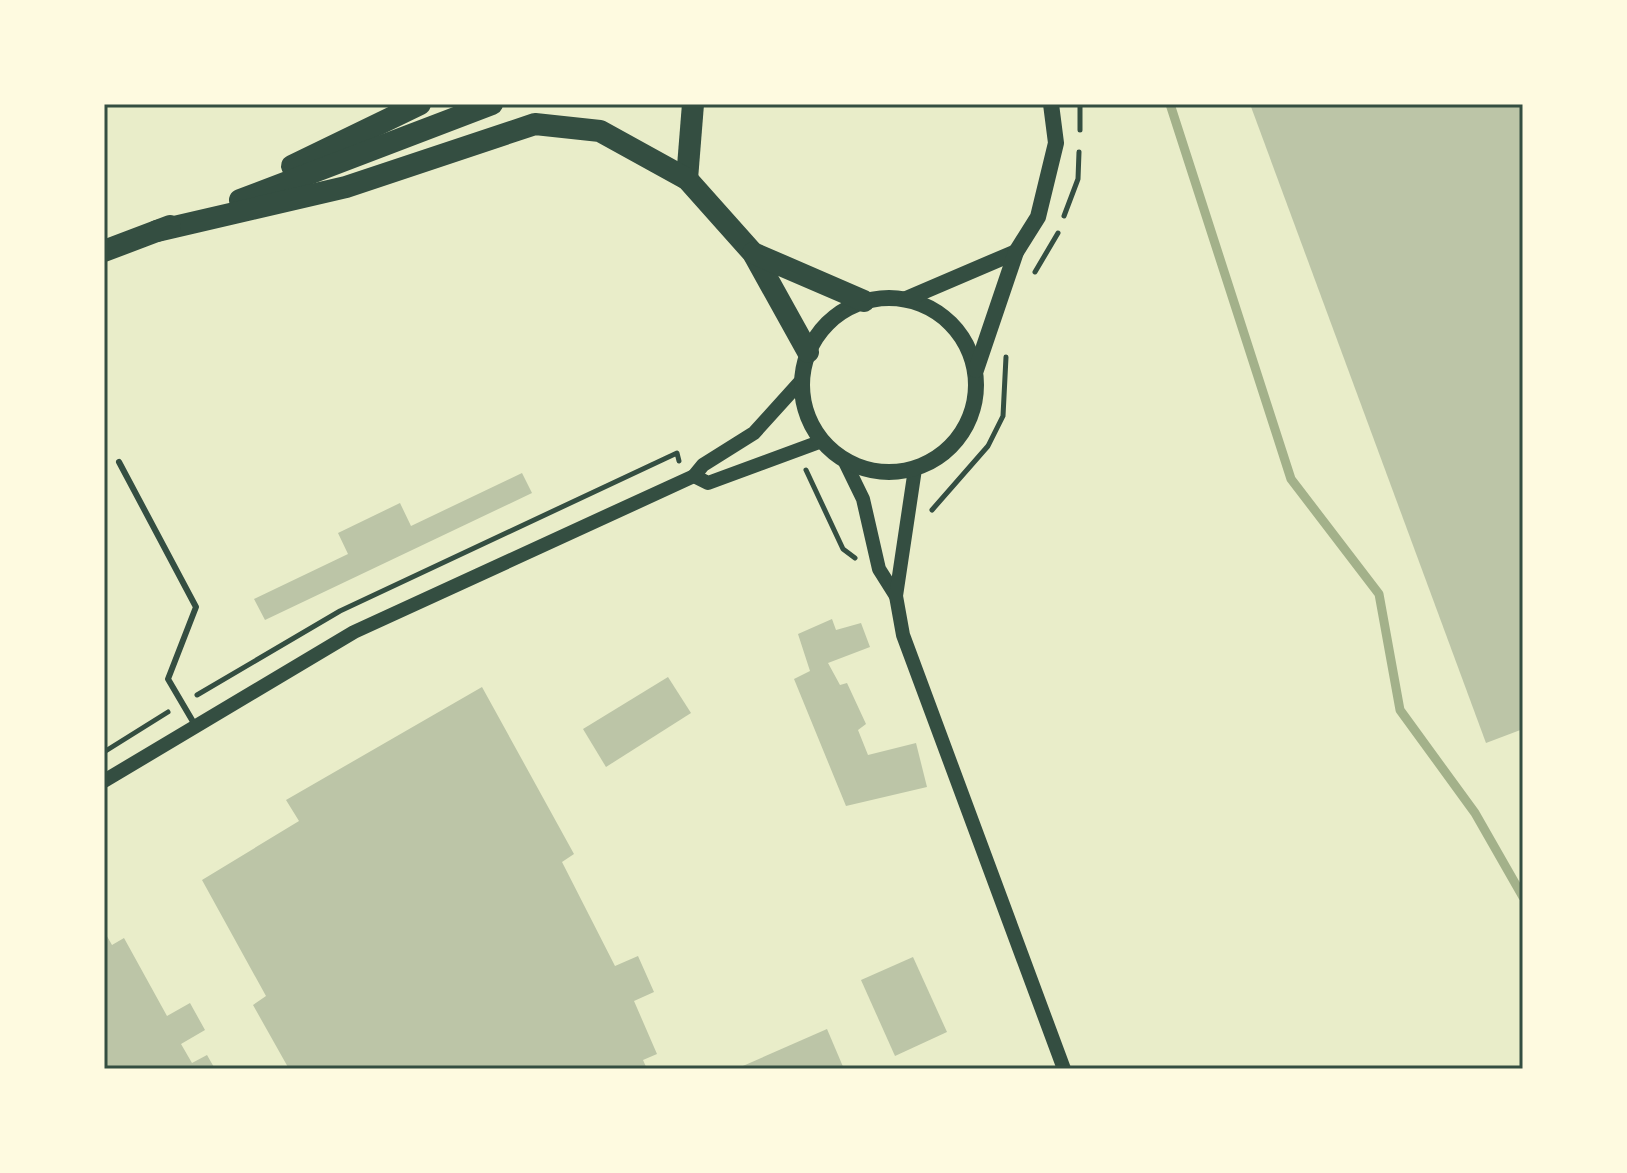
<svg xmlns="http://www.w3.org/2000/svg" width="1627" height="1173" font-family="'Open Sans',sans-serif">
	<rect width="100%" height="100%" fill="#e9edc9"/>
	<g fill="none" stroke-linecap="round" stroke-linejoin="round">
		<polyline stroke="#a3b18a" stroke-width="9" points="1170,104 1291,479 1379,594 1400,710 1475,813 1523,897"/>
	</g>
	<g fill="#bcc5a7">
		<polygon points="1250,104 1523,104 1523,729 1486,743"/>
		<polygon points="522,473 532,493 265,620 254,599 348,554 338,533 400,503 411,526"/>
		<polygon points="832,619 836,630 861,623 870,647 828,663 840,685 847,683 866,724 858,730 868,755 916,743 927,787 846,806 794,679 810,671 798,634"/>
		<polygon points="668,677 691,713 606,767 583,729"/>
		<polygon points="482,687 574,854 562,862 615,966 638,956 654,992 634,1001 657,1054 643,1060 647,1069 289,1069 253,1005 266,996 202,880 299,821 286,800"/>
		<polygon points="104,931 112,945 124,938 167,1016 190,1003 205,1030 181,1044 192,1063 207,1055 215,1069 104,1069"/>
		<polygon points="913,957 947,1032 895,1056 861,980"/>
		<polygon points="827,1029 844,1069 736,1069"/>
	</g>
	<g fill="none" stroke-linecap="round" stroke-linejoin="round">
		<g stroke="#344e41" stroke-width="5">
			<polyline points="1080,130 1080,104"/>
			<polyline points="1064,216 1078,179 1079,152"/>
			<polyline points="1035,272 1058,233"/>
			<polyline points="806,470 843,549 855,558"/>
			<polyline points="932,510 988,446 1003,416 1006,357"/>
			<polyline points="197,695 340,611 677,453 679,461"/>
			<polyline points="104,752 168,712"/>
		</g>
		<polyline stroke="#344e41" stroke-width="6" points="119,462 196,607 168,679 195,725"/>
		<g stroke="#344e41" stroke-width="14">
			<polyline points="844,460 863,499 879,569 896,596"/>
			<polyline points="915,469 896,596 903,635 1064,1069"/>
			<polyline points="694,476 708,483 822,441"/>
			<polyline points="104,781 354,632 694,476 703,465 754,433 801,381"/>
		</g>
		<g stroke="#344e41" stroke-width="16">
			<circle cx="889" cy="385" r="87"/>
			<polyline points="906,299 1016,252"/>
			<polyline points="976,370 1016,252 1038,217 1056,143 1051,104"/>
		</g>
		<g stroke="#344e41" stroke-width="22">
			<polyline points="292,166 420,104"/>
			<polyline points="687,179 693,104"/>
			<polyline points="240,200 492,104"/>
			<polyline points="157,231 346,187 535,124 600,131 687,179 753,253 808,352"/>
			<polyline points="104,251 170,226"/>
			<polyline points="753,253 864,301"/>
		</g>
	</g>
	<rect width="1627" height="1173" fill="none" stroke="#fefae0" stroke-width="212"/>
	<rect x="106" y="106" width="1415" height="961" fill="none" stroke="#344e41" stroke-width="3"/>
</svg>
